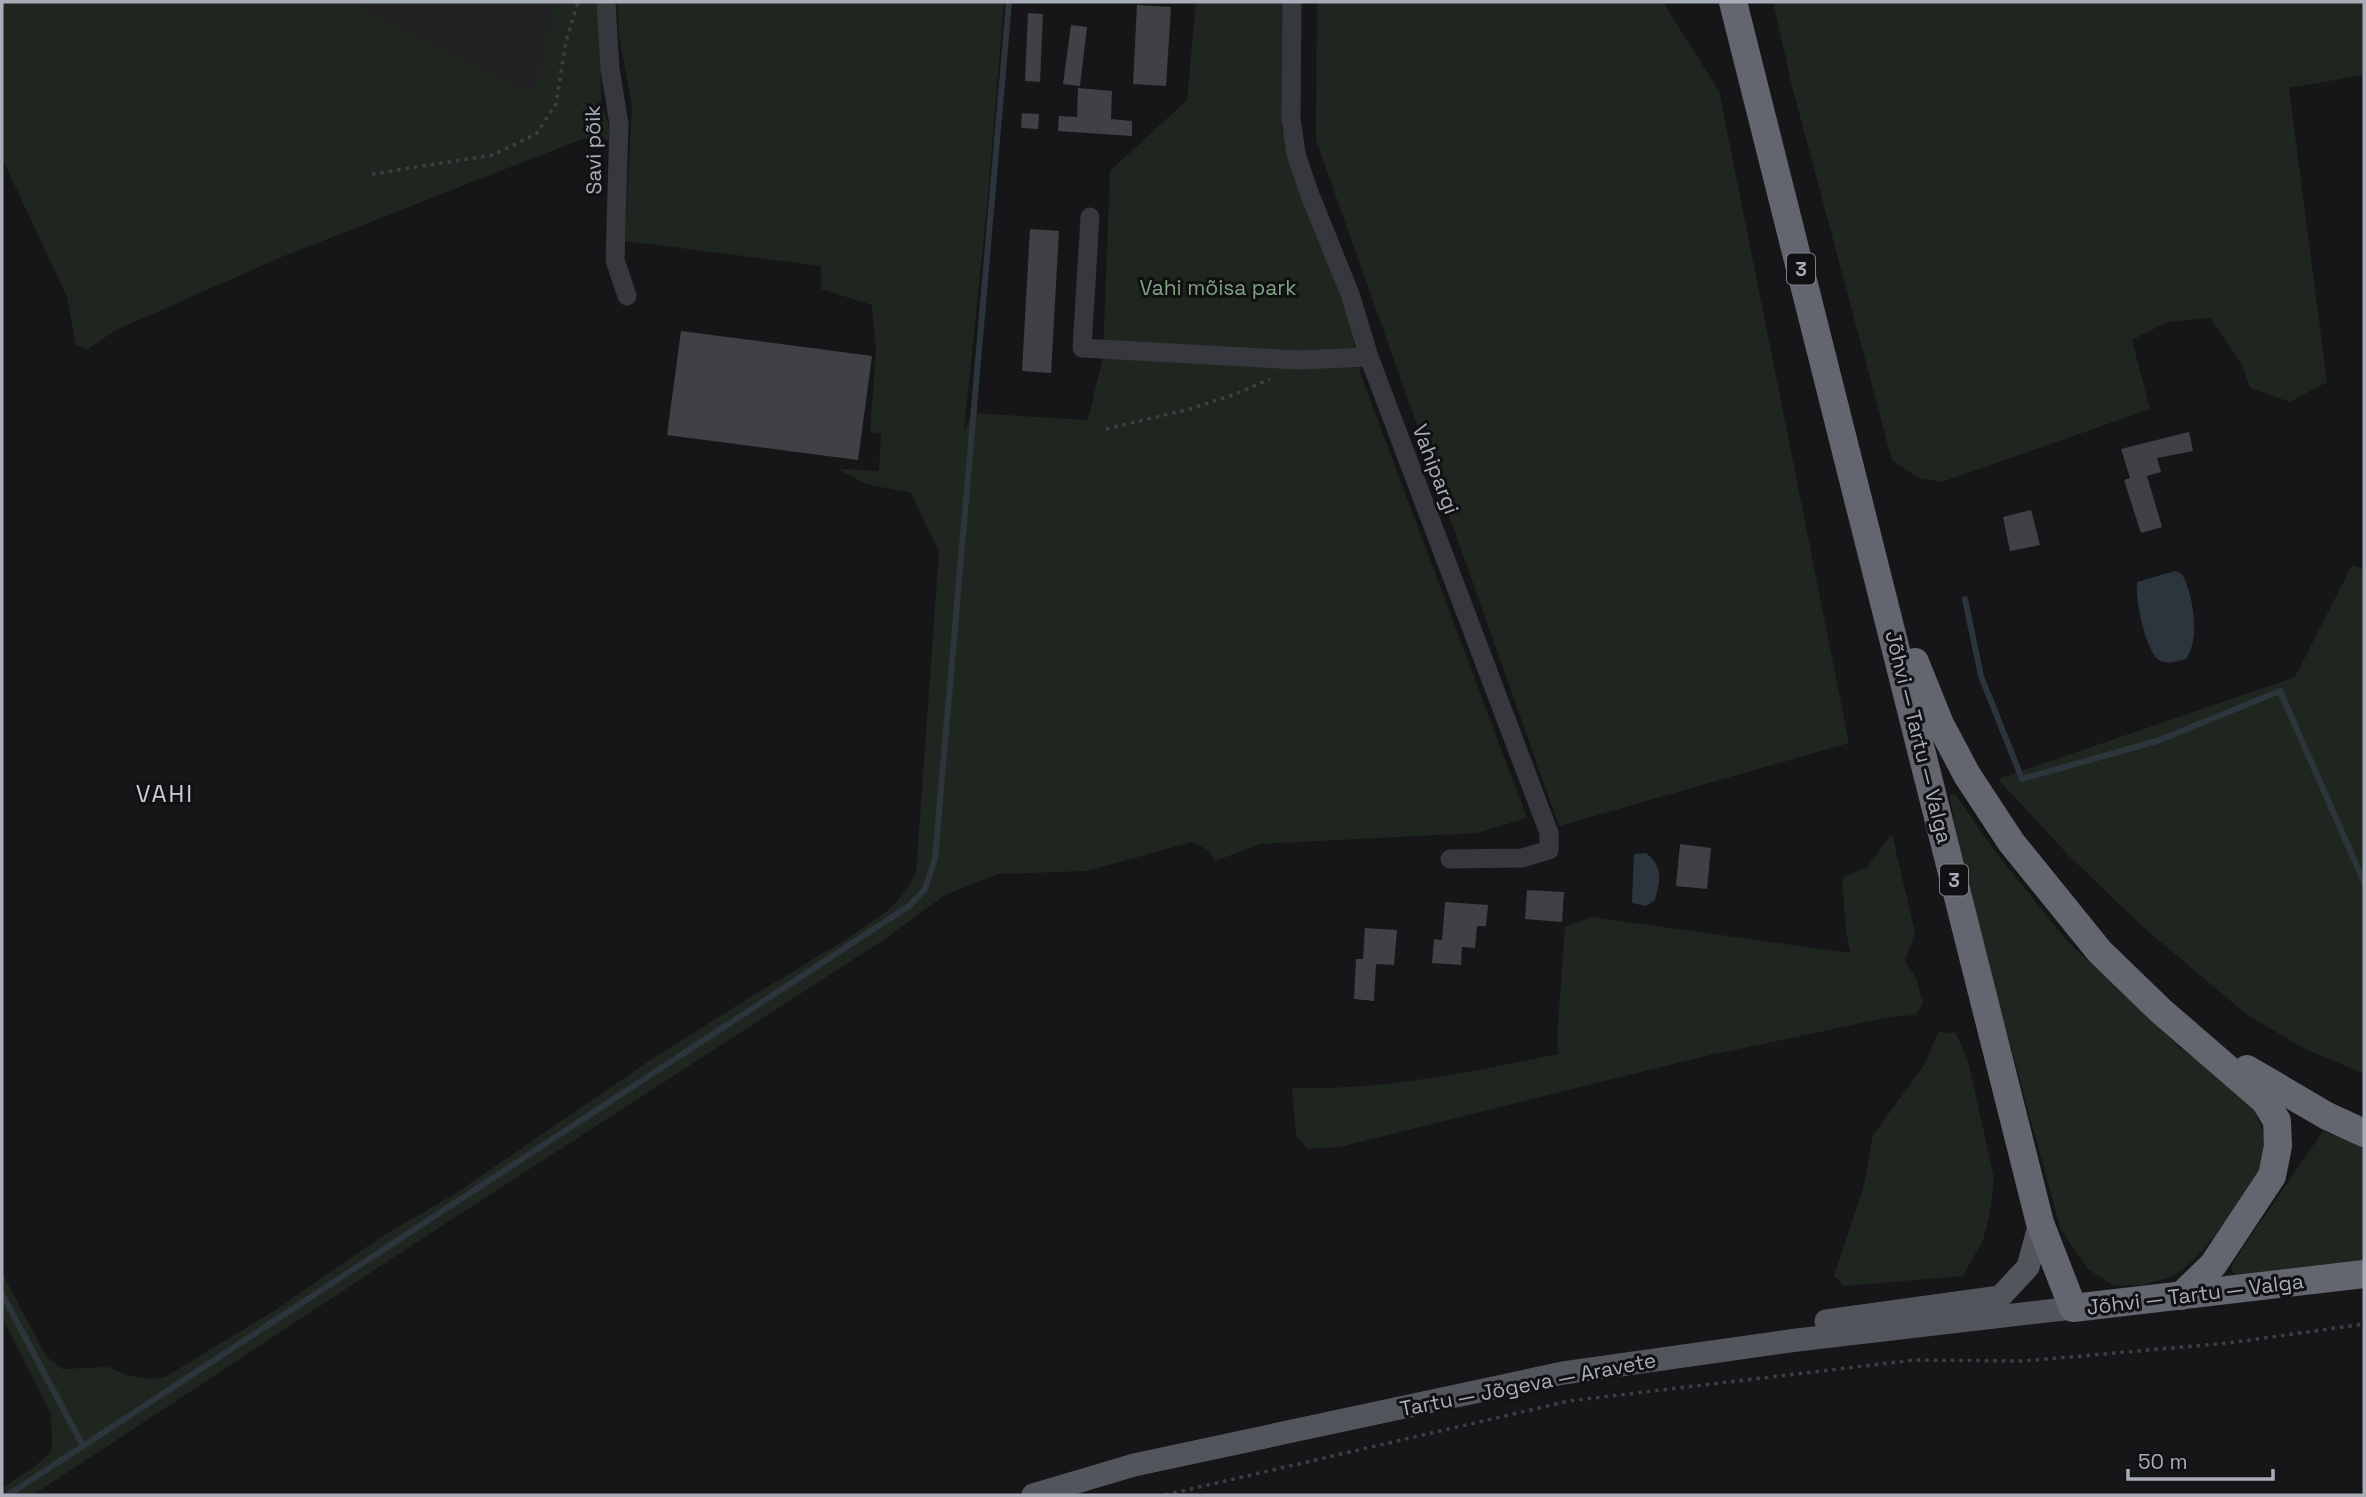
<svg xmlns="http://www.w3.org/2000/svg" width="2366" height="1497" font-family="'Space Grotesk',sans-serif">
	<rect width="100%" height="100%" fill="#161618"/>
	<polygon fill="#222225" points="352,2 554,2 534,95 533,95"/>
	<g fill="#1e261f">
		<path d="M2,2H352L533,94L554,2H599C602,34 600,65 601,97C602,113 613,125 609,141L596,135L572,143L279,258L114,331L87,350L76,345L67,297L2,158Z"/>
		<polygon points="617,2 1004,2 988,196 964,431 972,413 1088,420 1103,357 1110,171 1187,100 1196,2 1281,2 1284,6 1282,130 1351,326 1360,373 1527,818 1477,833 1261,844 1215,861 1208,850 1192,842 1087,871 998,874 945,895 885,939 440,1227 33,1495 2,1495 2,1488 34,1467 52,1451 51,1414 2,1317 2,1273 46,1356 62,1369 108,1367 127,1375 148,1379 165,1377 274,1311 381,1237 453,1195 649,1061 747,999 847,939 890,909 907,889 916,872 939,552 911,493 865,484 838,469 879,471 881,434 870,432 876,350 872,305 821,289 821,266 625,241 632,106 619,37"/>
		<polygon points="1317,2 1663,2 1719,91 1849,743 1559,826 1316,140"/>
		<polygon points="1773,2 2364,2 2364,75 2289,88 2327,382 2290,402 2250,388 2242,364 2210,318 2167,322 2132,340 2150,409 1942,482 1918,478 1892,460 1792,86"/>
		<polygon points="2352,565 2364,569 2364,1074 2303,1048 2246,1014 2143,927 2069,856 1998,779 2295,677"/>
		<polygon points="1951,794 1956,795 1997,854 2067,941 2183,1050 2243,1091 2255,1110 2265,1138 2263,1169 2220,1230 2193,1261 2174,1276 2143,1285 2114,1286 2088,1269 2061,1230 1996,993 1952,811 1950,798"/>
		<path d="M1892,834L1915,932L1905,961L1916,977L1923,1004L1915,1015L1890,1017L1710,1055L1339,1147L1308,1149L1296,1136L1292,1088C1381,1091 1471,1072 1558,1054L1557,1037L1565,927L1591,917L1851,953L1846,933L1842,878L1867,867Z"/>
		<polygon points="1938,1032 1956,1033 1969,1065 1994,1178 1990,1213 1983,1240 1963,1276 1844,1286 1834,1276 1863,1189 1873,1135 1925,1064"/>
		<polygon points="2323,1131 2364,1147 2364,1260 2240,1276 2234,1274 2231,1269 2235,1259"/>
	</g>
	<g fill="#2c353c">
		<path d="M2175,571L2182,574C2193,595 2201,638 2186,659C2177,661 2168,665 2159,660C2145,650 2135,598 2137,582Z"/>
		<path d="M1646,853C1664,867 1660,881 1655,900L1646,906L1632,903L1634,854Z"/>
	</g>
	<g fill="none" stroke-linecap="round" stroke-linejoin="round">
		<g stroke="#2c353c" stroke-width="6">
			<polyline points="1965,599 1981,676 2022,779 2157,741 2280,691 2364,882"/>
			<polyline points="2,1294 83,1446"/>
			<polyline points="8,1495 909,906 925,889 935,859 1009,2"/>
		</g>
	</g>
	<g fill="#404145">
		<polygon points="1137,5 1171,7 1166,86 1133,84"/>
		<polygon points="1028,13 1043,14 1040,82 1025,81"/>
		<polygon points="1071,25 1087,27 1080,86 1063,84"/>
		<polygon points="1078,88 1112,91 1111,119 1132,121 1132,136 1058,131 1059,116 1077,117"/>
		<polygon points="1022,113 1039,114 1038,129 1021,128"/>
		<polygon points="1030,229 1059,231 1051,373 1022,371"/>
		<polygon points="681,331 872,356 858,460 667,435"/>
		<polygon points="2189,432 2193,451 2157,458 2161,472 2147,476 2162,527 2141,533 2124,480 2130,478 2121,449"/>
		<polygon points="2031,510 2040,545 2010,551 2003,517"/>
		<polygon points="1680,844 1711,848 1707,889 1676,886"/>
		<polygon points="1527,890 1564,892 1562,922 1525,919"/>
		<polygon points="1445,902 1488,905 1486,926 1477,926 1475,948 1462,947 1461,965 1432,963 1434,939 1442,940"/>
		<polygon points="1365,928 1397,930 1394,965 1376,964 1374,1001 1354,999 1356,959 1363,959"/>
	</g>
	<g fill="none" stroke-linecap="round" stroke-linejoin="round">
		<g stroke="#3d3f44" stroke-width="3.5" stroke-dasharray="3.5 5" stroke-linecap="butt">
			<polyline points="372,174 493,155 536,134 556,104 566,41 578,2"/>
			<polyline points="1106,429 1190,409 1233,395 1270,379"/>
			<polyline points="1165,1495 1569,1401 1914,1360 2023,1361 2229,1343 2364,1324"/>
		</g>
		<g stroke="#37383d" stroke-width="19">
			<polyline points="606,2 610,69 619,124 615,260 627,296"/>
			<polyline points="1292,2 1291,118 1296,154 1310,195 1350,294 1369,357 1549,833 1549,850 1522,858 1450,859"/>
			<polyline points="1090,217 1082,348 1298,360 1369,357"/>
		</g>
		<g stroke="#53555c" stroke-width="23">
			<polyline points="1826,1321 2000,1297 2028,1267 2040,1223"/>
			<polyline points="1033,1495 1134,1465 1563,1373 1797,1340 2073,1308"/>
		</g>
		<g stroke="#63666e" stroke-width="28">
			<polyline points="1733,2 2040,1223 2073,1308 2364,1274"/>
			<polyline points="1915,662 1940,724 1967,775 2011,842 2100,952 2161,1011 2265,1101 2277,1121 2278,1146 2272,1176 2213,1265 2181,1296"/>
			<polyline points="2247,1069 2327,1116 2364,1133"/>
		</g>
	</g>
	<g text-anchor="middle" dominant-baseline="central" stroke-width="6" stroke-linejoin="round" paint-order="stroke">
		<g fill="#111113" stroke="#7b7e86" stroke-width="2">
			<rect x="1787" y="253.5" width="28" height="31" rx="5"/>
			<rect x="1940" y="864.5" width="28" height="31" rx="5"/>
		</g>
		<g font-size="19" font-weight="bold" fill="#a8adb8">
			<text x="1801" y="269">3</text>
			<text x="1954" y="880">3</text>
		</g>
		<g font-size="21" fill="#a8adb8" stroke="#111113">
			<text transform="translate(593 150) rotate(-91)">Savi põik</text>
			<text transform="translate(1436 469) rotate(69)">Vahipargi</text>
			<text transform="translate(1919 737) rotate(76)">Jõhvi — Tartu — Valga</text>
			<text transform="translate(2195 1294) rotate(-7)">Jõhvi — Tartu — Valga</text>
			<text transform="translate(1528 1384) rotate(-11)">Tartu — Jõgeva — Aravete</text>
		</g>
		<g font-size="21" fill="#7fa381" stroke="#111113">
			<text x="1218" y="287">Vahi mõisa park</text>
		</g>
		<g font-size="24" letter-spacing="2" fill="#c9ccd4" stroke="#111113">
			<text x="165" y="793">VAHI</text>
		</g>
	</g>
	<rect width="2366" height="1497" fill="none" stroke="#a8adb8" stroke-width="7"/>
	<path d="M2128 1469v10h145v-10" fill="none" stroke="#a8adb8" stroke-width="3.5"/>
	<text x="2138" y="1469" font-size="21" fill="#a8adb8" stroke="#111113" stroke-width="5" paint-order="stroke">50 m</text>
</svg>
